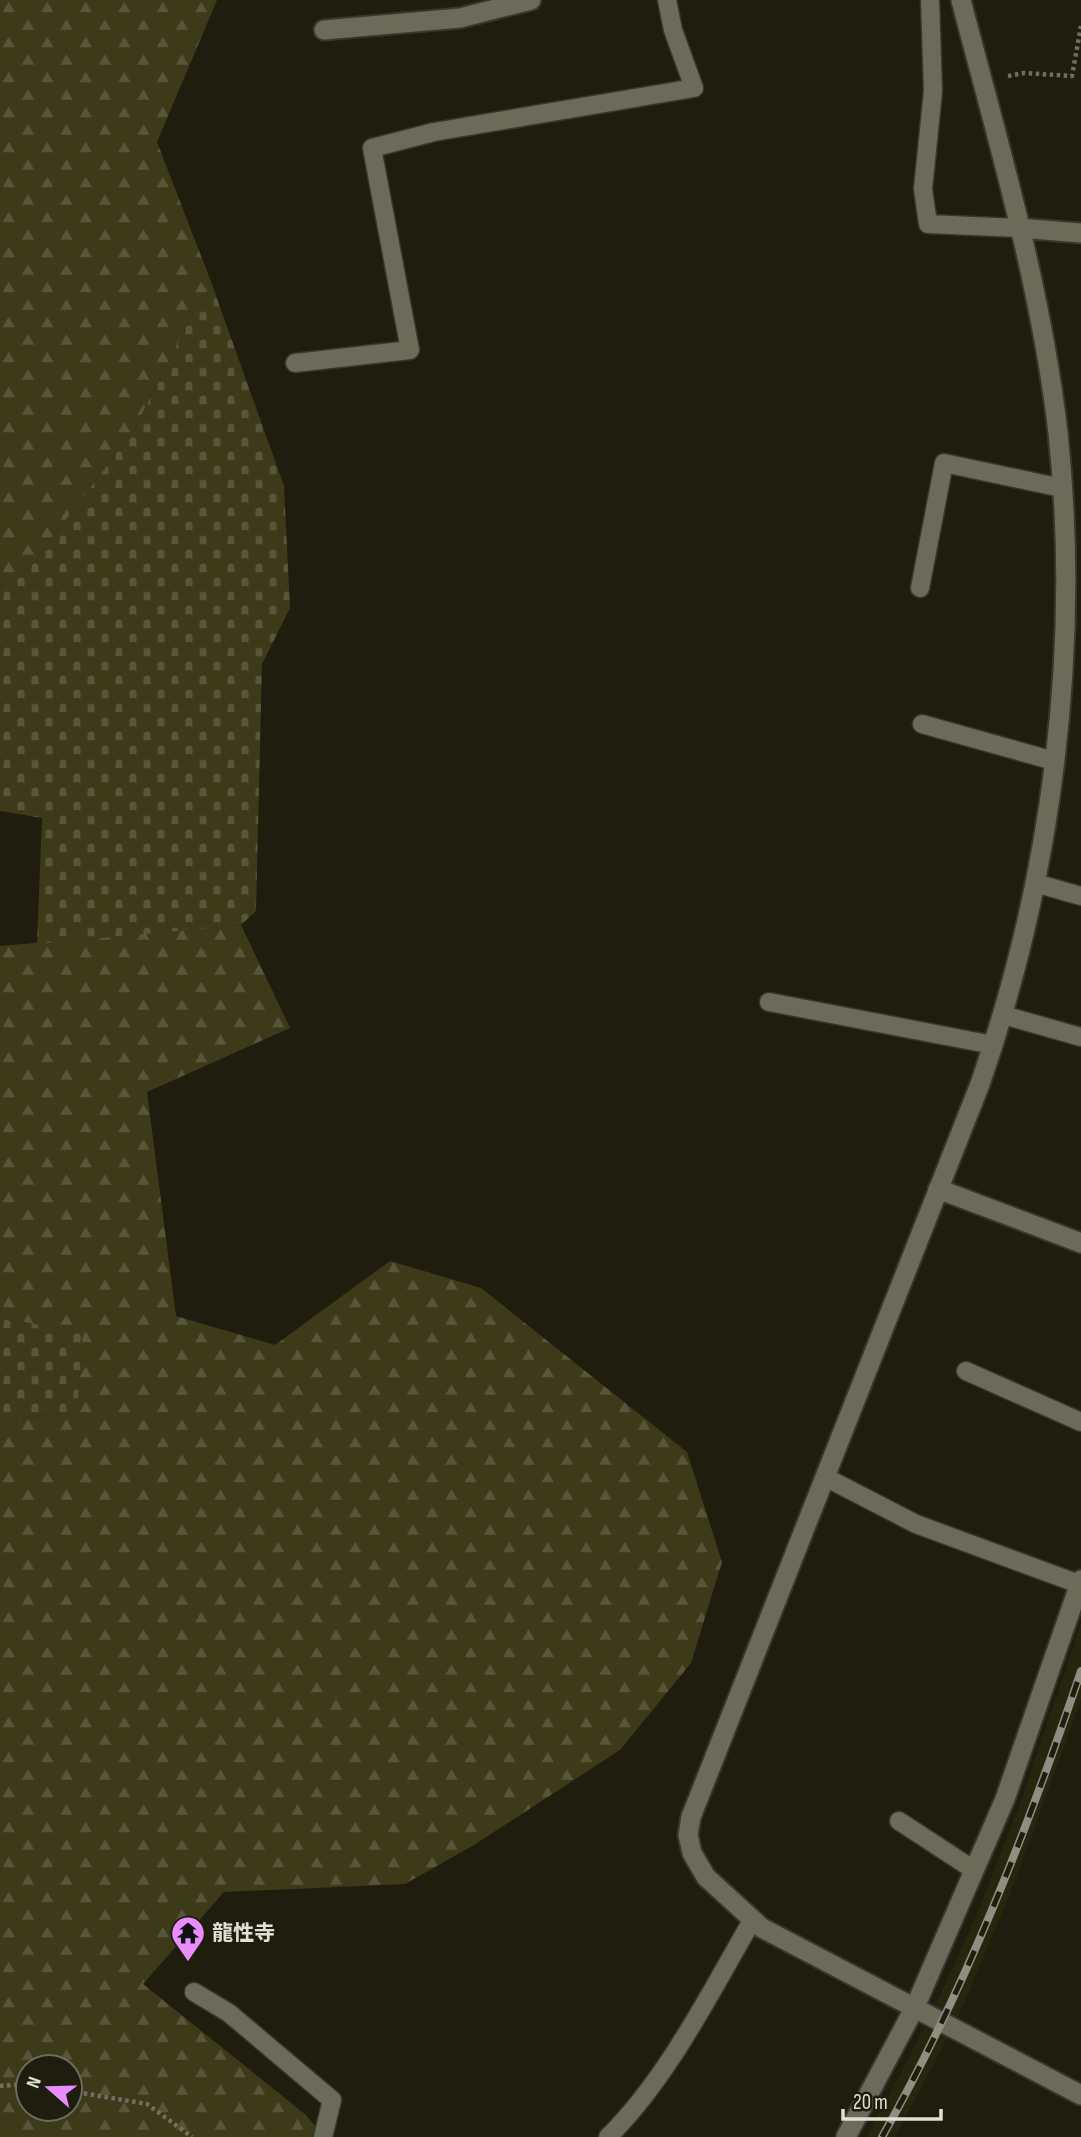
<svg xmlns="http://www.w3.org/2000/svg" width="1081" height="2137" font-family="'Sofia Sans Condensed','Noto Sans JP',sans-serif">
	<defs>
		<pattern id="forest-firs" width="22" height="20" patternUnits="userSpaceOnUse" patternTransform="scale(1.75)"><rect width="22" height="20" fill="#3c3a18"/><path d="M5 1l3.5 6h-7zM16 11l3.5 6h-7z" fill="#585639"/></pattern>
		<pattern id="cemetery-stones" width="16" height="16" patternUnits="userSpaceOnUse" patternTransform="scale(1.75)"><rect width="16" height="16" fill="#3c3a18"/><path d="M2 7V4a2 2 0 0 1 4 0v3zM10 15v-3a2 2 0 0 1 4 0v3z" fill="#585639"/></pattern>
	</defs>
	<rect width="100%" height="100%" fill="#1e1d0e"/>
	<g fill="#26250e">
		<polygon points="1081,1623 1081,1701 1009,1897 958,2017 935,2006 976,1916 1020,1804"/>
		<polygon points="924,2028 948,2037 895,2137 867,2137"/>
	</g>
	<g fill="url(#forest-firs)" fill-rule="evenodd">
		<polygon points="0,0 217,0 157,142 210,279 134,430 31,566 0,587"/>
		<path d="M241,925L290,1028L147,1092L176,1316L275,1345L390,1261L481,1288L687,1452L722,1562L691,1663L620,1750L474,1845L405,1884L224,1892L143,1984L306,2115L324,2137H0V1421L77,1411L82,1331L0,1319V946ZM28,2067H70V2109H28Z"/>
	</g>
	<g fill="url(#cemetery-stones)">
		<polygon points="210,279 284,486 290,608 262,664 256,911 241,925 37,944 42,818 0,811 0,587 31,566 134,430"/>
		<polygon points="0,1319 83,1331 77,1411 0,1421"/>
	</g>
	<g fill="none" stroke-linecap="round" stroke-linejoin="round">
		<g stroke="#38372f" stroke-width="21">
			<g id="service">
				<polyline points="930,0 933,91 923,189 928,224 1019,228"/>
				<polyline points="295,363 410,350 372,148 434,132 694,88 673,30 667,0"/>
				<polyline points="920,588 944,463 1062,488"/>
				<polyline points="922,724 1054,761"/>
				<polyline points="1035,883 1081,896"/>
				<polyline points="769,1002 993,1045"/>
				<polyline points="1003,1015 1081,1037"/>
				<polyline points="966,1371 1081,1422"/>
				<polyline points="825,1477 916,1524 1079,1584"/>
				<polyline points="899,1821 974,1870"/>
				<polyline points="194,1992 229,2013 332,2100 323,2137"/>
				<path d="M608,2137C668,2078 711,1991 753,1919"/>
			</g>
		</g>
		<g stroke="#38372f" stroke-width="23">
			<g id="minor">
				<polyline points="324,30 460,18 531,0"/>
				<polyline points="1019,228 1081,233"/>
				<polyline points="938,1189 1081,1243"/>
				<polyline points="691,1817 688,1835 692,1853 706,1877 762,1928 1081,2095"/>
				<polyline points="846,2137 915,2007 1005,1799 1081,1580"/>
			</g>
		</g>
		<g stroke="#38372f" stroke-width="23">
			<path id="tertiary" d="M691,1817L980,1084C1052,877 1081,651 1058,433C1041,286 998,142 961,0"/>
		</g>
		<g stroke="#706f62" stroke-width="4.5" stroke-dasharray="3.5 3.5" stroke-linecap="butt">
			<polyline points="1008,76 1024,73 1072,76 1081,26"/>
			<polyline points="0,2086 28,2084"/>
			<polyline points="70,2091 147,2104 192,2137"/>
		</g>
		<use href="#service" stroke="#6b6b59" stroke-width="18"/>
		<use href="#minor" stroke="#6b6b59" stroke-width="19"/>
		<use href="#tertiary" stroke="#6b6b59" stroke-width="19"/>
		<g stroke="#8e8e82" stroke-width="8">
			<path id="rail" d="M882,2137C965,1990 1027,1831 1081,1671"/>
		</g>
		<use href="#rail" stroke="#1e1d0e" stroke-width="5" stroke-dasharray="16" stroke-linecap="butt"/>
	</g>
	<defs>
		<g id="temple-pin" transform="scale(1.75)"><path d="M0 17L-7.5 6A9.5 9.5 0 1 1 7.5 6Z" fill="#e98dfe" stroke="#1e1d0e"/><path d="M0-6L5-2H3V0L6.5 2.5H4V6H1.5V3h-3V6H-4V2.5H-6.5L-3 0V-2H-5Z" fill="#111"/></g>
	</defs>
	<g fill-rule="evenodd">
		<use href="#temple-pin" x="188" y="1933"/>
	</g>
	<g text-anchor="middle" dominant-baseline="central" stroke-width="6" stroke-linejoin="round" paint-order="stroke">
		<g font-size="21" font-weight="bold" fill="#e0e0d6" stroke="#1e1d0e" text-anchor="start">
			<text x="212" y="1933">龍性寺</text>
		</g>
	</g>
	<g transform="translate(49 2088) rotate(290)"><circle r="33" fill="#1e1d0e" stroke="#6c6b5e" stroke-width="2"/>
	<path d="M0-5L12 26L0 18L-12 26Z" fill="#e98dfe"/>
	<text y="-10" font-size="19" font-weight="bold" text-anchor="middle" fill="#e0e0d6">N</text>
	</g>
	<path d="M843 2109v10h98v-10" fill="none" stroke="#e0e0d6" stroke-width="3.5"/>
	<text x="853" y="2109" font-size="21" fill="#e0e0d6" stroke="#1e1d0e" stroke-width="5" paint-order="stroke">20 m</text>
</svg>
